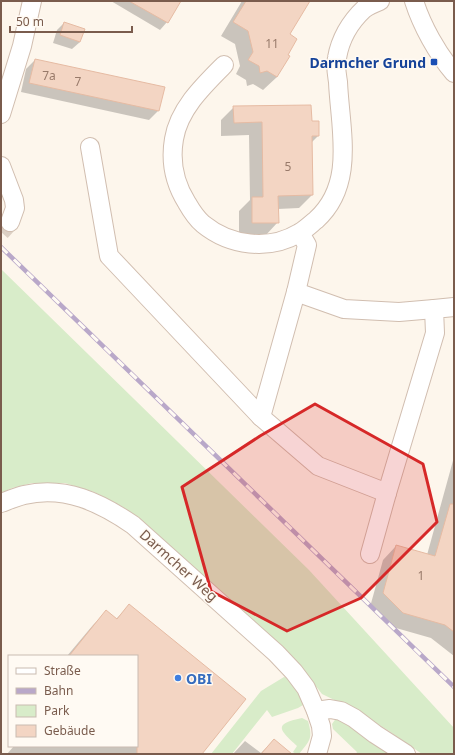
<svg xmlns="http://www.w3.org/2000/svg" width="455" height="755" font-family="'Noto Sans',sans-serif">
	<rect width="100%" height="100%" fill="#fdf6ec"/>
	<g fill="#d8ecc9">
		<polygon points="1,269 309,570 454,728 454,754 422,754 389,731 355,710 322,694 293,657 151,529 123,507 94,492 65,483 32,483 12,488 1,493"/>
		<polygon points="284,677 288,678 304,700 303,705 298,708 272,717 267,710 232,754 211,754 261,691"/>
		<polygon points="337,717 398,754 356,754 357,752 333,729 332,724"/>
		<path d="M302,718L308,721C313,739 310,740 299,754H296L293,752L297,746C280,730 272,724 302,718Z"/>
	</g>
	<g fill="#0003">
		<polygon points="111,1 176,1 167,22 160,30"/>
		<polygon points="242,1 309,1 289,34 277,77 263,90 253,84 247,86 246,80 236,74 240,66 235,44 221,36"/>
		<polygon points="64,23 80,42 72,49 53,43 57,30"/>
		<polygon points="35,60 158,111 149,120 21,92 26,69"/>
		<polygon points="234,107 311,122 318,136 311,143 312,195 299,208 278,209 278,222 265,236 239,236 239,211 250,200 249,135 221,136 221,120"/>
		<polygon points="454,457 454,656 431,638 389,626 370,607 383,560 396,546 427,555"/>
		<polygon points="129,606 201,754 7,754 14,746 137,746 137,656 67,656 93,625 106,612 116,619"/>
		<polygon points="274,740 291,754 233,754 245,741 261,753"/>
	</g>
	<g fill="#f3d5c3" stroke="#e6bba3">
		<polygon points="129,1 181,1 168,23"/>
		<polygon points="246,1 310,1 290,34 297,39 288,55 290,56 277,77 267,71 260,73 259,66 248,60 253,52 248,31 233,22"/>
		<polygon points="64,22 85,29 80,42 60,35"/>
		<polygon points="35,59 165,87 159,111 29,83"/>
		<polygon points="311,105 312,121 319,121 319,136 312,136 313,195 278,196 279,223 252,223 252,197 263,197 262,122 234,123 233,106"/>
		<polygon points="450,504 454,504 454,632 445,625 403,613 383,593 396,545 435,556"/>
		<polygon points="129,604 246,699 202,754 137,754 137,656 69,656 106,610 117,619"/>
		<polygon points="274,739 292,754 261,754"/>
	</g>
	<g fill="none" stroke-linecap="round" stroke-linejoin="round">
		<polyline stroke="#dcd0c4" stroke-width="18" stroke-dasharray="18 9" stroke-linecap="butt" points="1,232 10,222"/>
		<g stroke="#d1beb0" stroke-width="20">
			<g id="minor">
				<path d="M414,1C422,26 437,53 454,73"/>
				<path d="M224,65C203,86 179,109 174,139C170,162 175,184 187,203C191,210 196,218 203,224C230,246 269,251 299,233C305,230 311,224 316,220C356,184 340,129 338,82C337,75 335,66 337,58C340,40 350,22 364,9C368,6 375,3 380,1"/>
				<polyline points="1,114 22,46 32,1"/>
				<polyline points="90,147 109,256 261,417"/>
				<polyline points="1,166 14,200 15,208 10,222"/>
				<polyline points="296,292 307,245 300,233"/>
				<polyline points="387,493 318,466 261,417 296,292 344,309 399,312 434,309"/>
				<path d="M1,503C9,500 16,497 24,495C65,485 101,503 133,525L276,653L294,672L306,688L316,711L321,726L322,736L317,754"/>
				<polyline points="370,554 387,493 435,333 434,309 454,307"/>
				<polyline points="316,711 330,709 341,711 354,718 375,734 406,754"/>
			</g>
		</g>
		<use href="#minor" stroke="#fff" stroke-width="18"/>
		<g stroke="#b9a8c9" stroke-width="4.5">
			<polyline id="rail" points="1,247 454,687"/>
		</g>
		<use href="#rail" stroke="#fffaf3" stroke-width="3" stroke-dasharray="9" stroke-linecap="butt"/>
	</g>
	<path fill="#d62828" fill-opacity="0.2" stroke="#d62828" stroke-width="3" stroke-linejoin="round" d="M315,404L423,464L437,522L361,598L287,631L211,591L182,487L260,436Z"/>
	<rect fill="#1a4fb4" stroke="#fffaf3" stroke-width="1.5" x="430" y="58" width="8" height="8" rx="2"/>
	<circle fill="#3f7fe0" stroke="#fffaf3" stroke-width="1.5" cx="178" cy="678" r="4"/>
	<g text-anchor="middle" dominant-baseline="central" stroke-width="3" stroke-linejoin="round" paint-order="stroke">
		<g font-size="12" fill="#987a6a">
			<text x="272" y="43">11</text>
			<text x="49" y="75">7a</text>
			<text x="78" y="81">7</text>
			<text x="288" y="166">5</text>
			<text x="421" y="575">1</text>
		</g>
		<g font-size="14" font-weight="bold" fill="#164399" stroke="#fffaf3" text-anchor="end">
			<text x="426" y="62">Darmcher Grund</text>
		</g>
		<g font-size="14" fill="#7a5c4d" stroke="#fffaf3">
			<text transform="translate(179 565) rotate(42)">Darmcher Weg</text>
		</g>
		<g font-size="14" font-weight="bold" fill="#366cbe" stroke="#fffaf3" text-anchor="start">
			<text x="186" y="678">OBI</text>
		</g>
	</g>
	<rect width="455" height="755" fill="none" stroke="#7a5c4d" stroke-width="4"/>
	<rect x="8" y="655" width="130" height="92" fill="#fffaf3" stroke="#cabbb1"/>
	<rect x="16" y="668" width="20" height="6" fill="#ffffff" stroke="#cabbb1"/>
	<text x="44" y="675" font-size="12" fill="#7a5c4d">Straße</text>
	<rect x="16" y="688" width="20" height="6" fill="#b9a8c9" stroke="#cabbb1"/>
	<text x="44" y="695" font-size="12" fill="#7a5c4d">Bahn</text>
	<rect x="16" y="705" width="20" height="12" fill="#d8ecc9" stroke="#cabbb1"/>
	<text x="44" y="715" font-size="12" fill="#7a5c4d">Park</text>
	<rect x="16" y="725" width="20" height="12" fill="#f3d5c3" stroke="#cabbb1"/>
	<text x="44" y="735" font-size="12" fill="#7a5c4d">Gebäude</text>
	<path d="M10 26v6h122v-6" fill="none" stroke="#7a5c4d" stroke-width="2"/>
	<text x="16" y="26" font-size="12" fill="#7a5c4d" stroke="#fffaf3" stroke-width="3" paint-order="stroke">50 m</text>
</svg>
